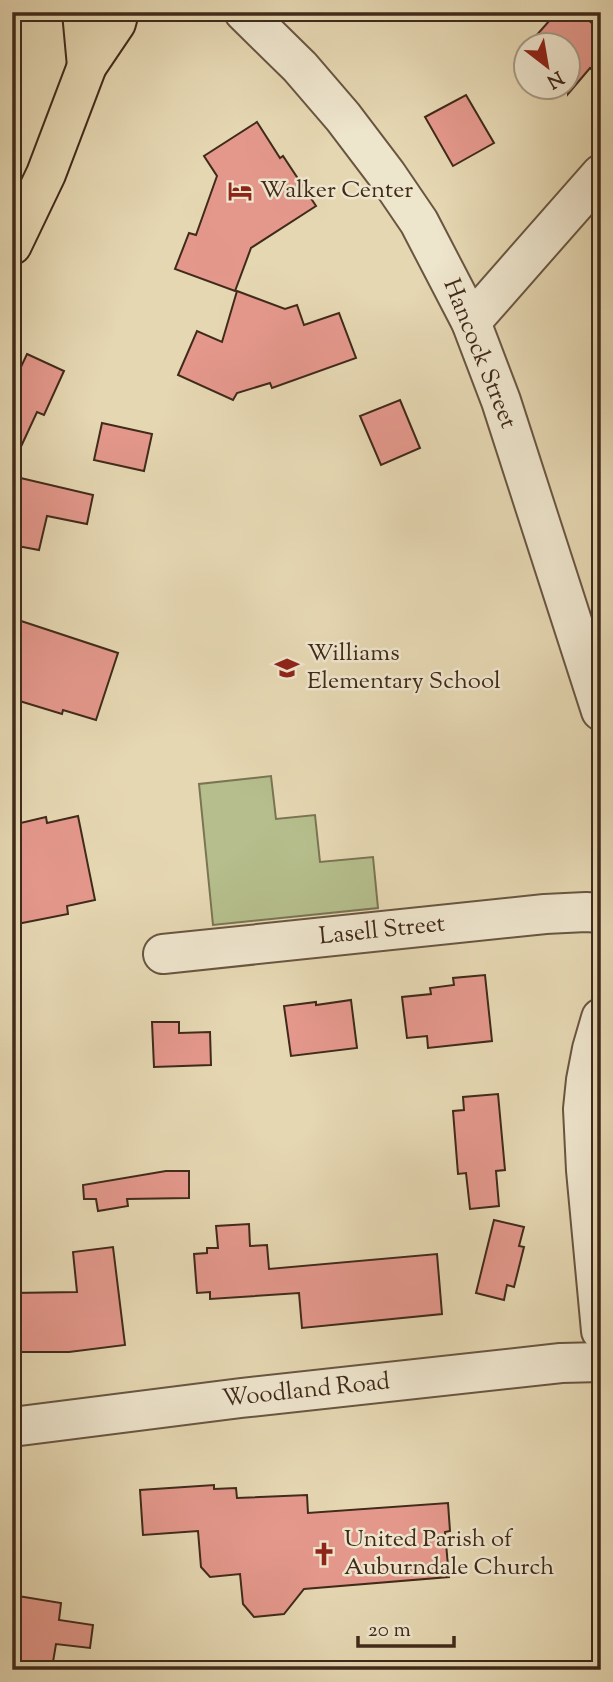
<svg xmlns="http://www.w3.org/2000/svg" width="613" height="1682" font-family="'Sorts Mill Goudy',serif">
	<rect width="100%" height="100%" fill="#e5d7b2"/>
	<filter id="stains"><feTurbulence type="fractalNoise" baseFrequency=".00286" numOctaves="4"/><feColorMatrix values="0 0 0 0 .2 0 0 0 0 .09 0 0 0 0 .02 0 0 0 .5 -.17"/></filter>
	<radialGradient id="worn" r=".72"><stop offset=".6" stop-color="#630" stop-opacity="0"/><stop offset="1" stop-color="#630" stop-opacity=".3"/></radialGradient>
	<polygon fill="#b5be8c" stroke="#7a7453" stroke-width="2" points="271,776 276,819 315,815 320,862 373,857 378,908 213,925 199,784"/>
	<g fill="#e4988c" stroke="#402a1a" stroke-width="2">
		<polygon points="557,12 579,12 601,31 601,78 590,68 568,94 568,46 527,46"/>
		<polygon points="466,95 494,143 453,166 425,117"/>
		<polygon points="257,122 280,158 283,156 316,206 251,248 235,291 175,269 189,233 196,235 217,176 204,156"/>
		<polygon points="237,291 285,309 297,305 304,325 339,313 356,358 272,388 270,383 237,393 233,400 178,375 197,331 222,342"/>
		<polygon points="27,354 64,371 44,415 37,412 12,466 12,386"/>
		<polygon points="400,400 420,448 381,465 360,416"/>
		<polygon points="102,423 152,434 144,471 94,460"/>
		<polygon points="12,476 93,495 87,524 47,516 39,550 12,545"/>
		<polygon points="12,618 118,653 96,720 63,710 62,714 13,699 19,678 12,676"/>
		<polygon points="78,816 95,900 67,906 68,914 12,925 12,825 46,817 47,823"/>
		<polygon points="485,975 492,1041 428,1048 427,1036 407,1038 402,997 431,994 430,988 454,985 453,978"/>
		<polygon points="351,1000 357,1048 291,1056 284,1006 316,1002 316,1005"/>
		<polygon points="152,1022 179,1022 179,1033 210,1032 211,1065 154,1067"/>
		<polygon points="498,1094 505,1170 496,1171 499,1206 470,1209 466,1173 458,1174 453,1111 464,1110 463,1097"/>
		<polygon points="166,1171 189,1171 189,1198 127,1199 128,1206 98,1211 96,1199 84,1199 83,1185"/>
		<polygon points="494,1220 524,1227 519,1246 524,1247 514,1287 507,1285 504,1300 476,1293"/>
		<polygon points="249,1224 250,1246 267,1245 269,1269 437,1254 442,1314 302,1328 299,1293 210,1299 210,1292 197,1293 194,1254 207,1253 207,1248 218,1248 216,1226"/>
		<polygon points="113,1247 125,1345 69,1352 12,1352 12,1293 77,1292 73,1252"/>
		<polygon points="214,1485 214,1489 236,1488 237,1498 307,1495 308,1513 448,1503 450,1531 445,1532 449,1577 304,1589 284,1614 254,1617 243,1604 240,1574 210,1577 201,1567 198,1531 143,1535 140,1490"/>
		<polygon points="12,1595 61,1603 59,1620 93,1625 90,1648 56,1644 52,1668 12,1663"/>
	</g>
	<g fill="none" stroke-linecap="round" stroke-linejoin="round">
		<g stroke="#695540" stroke-width="42">
			<g id="minor">
				<polyline points="244,12 300,67 343,117 387,175 419,222 471,322 501,401 601,711"/>
				<polyline points="471,322 601,174"/>
				<polyline points="163,954 545,914 586,912 601,913"/>
				<polyline points="601,1018 592,1049 586,1080 583,1109 586,1170 601,1331"/>
				<polyline points="12,1427 241,1398 561,1363 601,1362"/>
			</g>
		</g>
		<g stroke="#402a1a" stroke-width="42">
			<g id="major">
				<polyline points="82,12 87,66"/>
				<polyline points="12,245 46,174 87,66 116,23 119,12"/>
			</g>
		</g>
		<use href="#minor" stroke="#eee5cd" stroke-width="38"/>
		<use href="#major" stroke="#e5d7b2" stroke-width="38"/>
	</g>
	<defs>
		<g id="hotel-bare" transform="scale(1.89)"><path d="M-6-4.5h1.5V1H6V5H4.5V3h-9V5H-6ZM-4 0a1.8 1.8 0 1 1 3.6 0ZM.5 0V-2.5h3Q6-2.5 6 0Z" fill="#8f2418" stroke="#eee5cd" stroke-width="2.5" paint-order="stroke"/></g>
		<g id="school-bare" transform="scale(1.89)"><path d="M0-5L7-2L0 1L-7-2ZM-4 1L0 2.5L4 1V4Q0 6-4 4Z" fill="#8f2418" stroke="#eee5cd" stroke-width="2.5" paint-order="stroke"/></g>
		<g id="church-bare" transform="scale(1.89)"><path d="M-1.2-6h2.4v3.5h3.3v2.4h-3.3V6h-2.4V-.1h-3.3v-2.4h3.3Z" fill="#8f2418" stroke="#eee5cd" stroke-width="2.5" paint-order="stroke"/></g>
	</defs>
	<g fill-rule="evenodd">
		<use href="#hotel-bare" x="240" y="191"/>
		<use href="#school-bare" x="287" y="668"/>
		<use href="#church-bare" x="324" y="1554"/>
	</g>
	<g text-anchor="middle" dominant-baseline="central" stroke-width="5" stroke-linejoin="round" paint-order="stroke">
		<g font-size="24" fill="#402a1a" stroke="#eee5cd" text-anchor="start">
			<text x="260" y="191">Walker Center</text>
			<text x="307" y="654">Williams<tspan x="307" dy="28">Elementary School</tspan></text>
			<text x="344" y="1540">United Parish of<tspan x="344" dy="28">Auburndale Church</tspan></text>
		</g>
		<g font-size="24" fill="#402a1a" stroke="#eee5cd">
			<text transform="translate(479 354) rotate(68)">Hancock Street</text>
			<text transform="translate(382 931) rotate(-6)">Lasell Street</text>
			<text transform="translate(306 1391) rotate(-6)">Woodland Road</text>
		</g>
	</g>
	<rect width="613" height="1682" fill="none" stroke="#e5d7b2" stroke-width="42"/>
	<rect x="14" y="14" width="585" height="1654" fill="none" stroke="#402a1a" stroke-width="3.5"/>
	<rect x="21" y="21" width="571" height="1640" fill="none" stroke="#402a1a" stroke-width="2"/>
	<g transform="translate(547 66) rotate(149)"><circle r="33" fill="#eee5cd" stroke="#a89a85" stroke-width="2"/>
	<path d="M0-5L12 26L0 18L-12 26Z" fill="#8f2418"/>
	<text y="-10" font-size="19" font-weight="bold" text-anchor="middle" fill="#402a1a">N</text>
	</g>
	<path d="M358 1636v10h96v-10" fill="none" stroke="#402a1a" stroke-width="3.5"/>
	<text x="368" y="1636" font-size="21" fill="#402a1a" stroke="#eee5cd" stroke-width="5" paint-order="stroke">20 m</text>
	<rect width="100%" height="100%" filter="url(#stains)"/>
	<rect width="100%" height="100%" fill="url(#worn)"/>
</svg>
